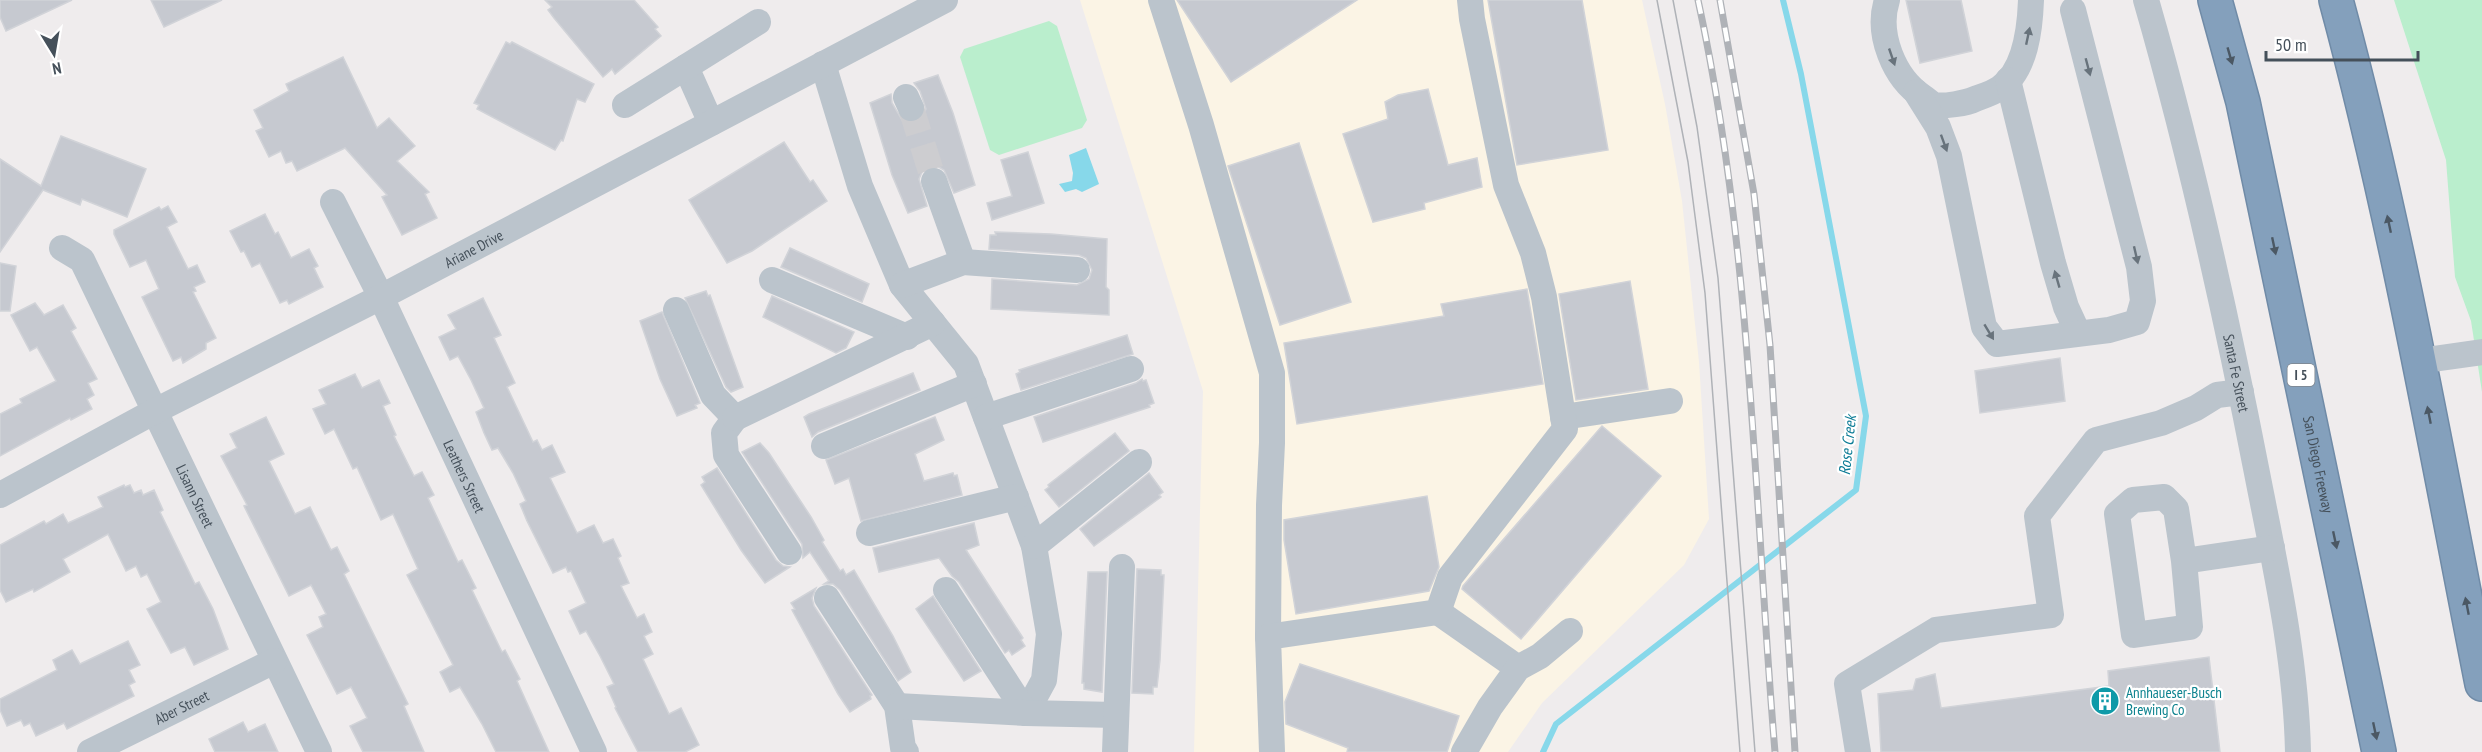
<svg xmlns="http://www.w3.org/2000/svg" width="2482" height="752" font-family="'PT Sans Narrow',sans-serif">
	<rect width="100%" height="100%" fill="#efeced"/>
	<polygon fill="#fbf4e5" points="1080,0 1642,0 1665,104 1682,201 1699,362 1709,519 1684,565 1542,703 1508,752 1194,752 1203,391"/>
	<g fill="#baeecd">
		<polygon points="2394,0 2482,0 2482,392 2471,321 2455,277 2446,160"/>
		<polygon points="1049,21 1057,26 1087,120 1082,128 999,155 990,150 960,57 964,49"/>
	</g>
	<polygon fill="#87d8ea" points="1086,148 1099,184 1082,192 1076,189 1065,192 1059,184 1072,181 1073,173 1069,155"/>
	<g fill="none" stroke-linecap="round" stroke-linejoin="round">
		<polyline stroke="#87d8ea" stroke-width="6" points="1543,752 1556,724 1856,490 1866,416 1801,74 1783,0"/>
	</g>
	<g fill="#c6c9d0" stroke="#d1d3d8" stroke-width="1.5">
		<polygon points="0,0 72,0 6,31 0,17"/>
		<polygon points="151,0 222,0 164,27"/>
		<polygon points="545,0 634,0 658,27 655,29 661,36 615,74 612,69 603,77 554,18 548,10 552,7"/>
		<polygon points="1177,0 1357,0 1231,82"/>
		<polygon points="1488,0 1582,0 1608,150 1517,165"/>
		<polygon points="1906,0 1961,0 1972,51 1920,63"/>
		<polygon points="506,42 510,44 512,42 594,84 585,102 577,99 563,141 561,140 555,150 477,109 479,105 474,103"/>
		<polygon points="343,57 377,128 389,118 415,146 397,161 429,192 425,194 437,218 402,235 382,197 387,195 345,148 297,171 292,161 286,163 281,151 269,157 256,131 263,128 254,110 289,91 286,84"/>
		<polygon points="938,75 953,113 975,185 954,193 944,170 937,166 928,167 922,172 919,179 927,206 908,213 892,175 870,103 891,94 892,103 902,120 909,123 917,122 923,116 926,109 920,91 914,83"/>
		<polygon points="1428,89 1448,165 1477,158 1482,187 1424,203 1425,209 1373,222 1343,134 1388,119 1385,102 1398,95"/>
		<polygon points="61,136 146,169 127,217 82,199 80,205 43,190 0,252 0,159 41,186"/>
		<polygon points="784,142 810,182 813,180 827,201 752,251 727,263 689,200"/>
		<polygon points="1299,143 1351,302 1280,325 1228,166"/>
		<polygon points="1028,152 1044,203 992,220 987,203 1012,196 1001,160"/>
		<polygon points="168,206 177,222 167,227 188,269 197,265 205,282 194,287 196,291 193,292 216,338 206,343 206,349 183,363 181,357 173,361 142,297 159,289 146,260 130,267 114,234 114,230 159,207 161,210"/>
		<polygon points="265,214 275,234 278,232 291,258 309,249 318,266 314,268 323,287 289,304 287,300 280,303 260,263 252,267 244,251 241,252 230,231"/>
		<polygon points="995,232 1051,234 1107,239 1106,287 1109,290 1109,315 991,309 992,279 1077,285 1089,279 1092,270 1086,258 1079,255 989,249 990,235 996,235"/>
		<polygon points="790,248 869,284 862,302 781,267"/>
		<polygon points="0,263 16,266 10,311 0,311"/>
		<polygon points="1630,281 1648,389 1576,400 1559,294"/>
		<polygon points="1527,289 1543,384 1297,424 1284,343 1444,316 1441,304"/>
		<polygon points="706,291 708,296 710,295 743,387 731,392 726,387 685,298"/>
		<polygon points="772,296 854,332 846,348 836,353 763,317"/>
		<polygon points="483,298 501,335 494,338 515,383 507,387 533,442 537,440 542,450 552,445 565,472 550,478 577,533 594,525 603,543 613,539 621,556 618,558 629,583 621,586 637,618 644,614 652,632 644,636 653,654 643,659 669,714 681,708 699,745 685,752 638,752 615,708 616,707 607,687 614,684 600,656 586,631 580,634 569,611 586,603 571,571 568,572 566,567 553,573 527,521 520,504 526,501 513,473 498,448 492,450 484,433 476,412 484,408 471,380 458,356 450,360 439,337 456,329 448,315"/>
		<polygon points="35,303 44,315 63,305 76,328 71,331 97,379 88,383 94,395 87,399 92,409 71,420 70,418 0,456 0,414 22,403 20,399 56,381 37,347 30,351 11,315"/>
		<polygon points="662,312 700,403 695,405 697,408 677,416 660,379 640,321"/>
		<polygon points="1127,335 1133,354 1021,390 1016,374 1020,372 1019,370"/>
		<polygon points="2060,358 2065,401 1980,413 1975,371"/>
		<polygon points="913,373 920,390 818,432 812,437 804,417 809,414"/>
		<polygon points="355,374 362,388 379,380 390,403 383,406 396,435 394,436 414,476 422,472 434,495 428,498 458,562 462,560 476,588 472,590 502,652 505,650 520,679 517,681 549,752 496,752 482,724 460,687 450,692 440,672 453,665 407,575 418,569 393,514 381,520 357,467 353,469 334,429 325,434 313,409 326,404 319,390"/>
		<polygon points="1142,379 1143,381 1146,380 1154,403 1149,405 1150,407 1043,442 1034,417 1136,383"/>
		<polygon points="266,417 284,454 269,461 295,514 310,507 331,550 337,547 349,571 344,574 408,704 404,706 424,752 363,752 350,726 367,718 351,687 337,694 307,635 323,627 319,617 326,614 311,585 289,596 244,506 247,505 221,456 237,448 230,434"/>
		<polygon points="935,417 944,440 915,454 924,481 953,473 954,476 957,475 962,495 861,521 849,478 835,484 826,460"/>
		<polygon points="1602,426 1661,476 1521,639 1462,589 1463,586"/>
		<polygon points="1115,433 1129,451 1059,507 1045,490 1049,487 1048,485"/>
		<polygon points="760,443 769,453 811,517 824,540 822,542 840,571 843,569 846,575 854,570 893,636 911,672 898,681 840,590 833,584 824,584 829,581 810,552 803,558 802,544 742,452"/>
		<polygon points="717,468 776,560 783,566 790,567 765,583 741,550 701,485 705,482 702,477"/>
		<polygon points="1149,473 1163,492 1159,495 1161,497 1094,546 1080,529"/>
		<polygon points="124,485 125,487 130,485 134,493 141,490 143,495 154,490 163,510 160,512 195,584 199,582 213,609 228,649 194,665 185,647 171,653 147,609 161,602 147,574 141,577 136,566 126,571 108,534 63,559 70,572 34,592 33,589 6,602 0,590 0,545 44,521 46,524 63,514 68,523 103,507 98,497"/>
		<polygon points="1427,496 1439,567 1429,591 1296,614 1284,540 1284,520"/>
		<polygon points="974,523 979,545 966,550 1023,638 1021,640 1025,646 1012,655 1009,650 1005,653 959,582 952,576 939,558 879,572 873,548"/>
		<polygon points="1137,569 1161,570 1161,575 1164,575 1160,660 1157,687 1153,687 1153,694 1132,693"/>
		<polygon points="1088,572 1107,572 1102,692 1084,689 1084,683 1082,683"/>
		<polygon points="816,588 812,598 814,606 872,695 870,696 871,699 850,712 838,694 792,610 795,609 791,603"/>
		<polygon points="933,596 981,671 964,681 916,609"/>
		<polygon points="128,641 140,665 129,670 135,682 129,685 134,696 67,729 64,723 36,736 30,723 24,726 21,720 7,726 0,710 0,699 57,670 53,660 72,650 80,664"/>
		<polygon points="2209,657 2220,752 1881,752 1878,694 1913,690 1916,679 1935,674 1941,708 2109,686 2108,671"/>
		<polygon points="1300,664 1459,716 1447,752 1347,752 1348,748 1286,724 1285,702"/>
		<polygon points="243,722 248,732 265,724 278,752 215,752 209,739"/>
	</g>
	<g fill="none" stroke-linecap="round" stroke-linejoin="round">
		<polyline stroke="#cdcdd0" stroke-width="26" stroke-dasharray="26 13" stroke-linecap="butt" points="911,108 934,181"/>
		<g stroke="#708ba7" stroke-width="36">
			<g id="highway">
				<path id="s6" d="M2215,0L2243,102L2379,752"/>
				<path d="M2336,0C2397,225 2437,456 2482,684"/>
			</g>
		</g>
		<g stroke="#bbc4cc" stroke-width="26">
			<polyline points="1161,0 1201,125 1272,373 1272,443 1269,505 1268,637"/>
			<path d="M1887,0C1876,34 1894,78 1923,97C1926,99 1931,104 1934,105C1943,107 1967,103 1975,99C1983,96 1993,93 2000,88C2026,70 2030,28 2031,0"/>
			<path id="s1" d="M2146,0C2191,156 2226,314 2257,473C2275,565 2296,658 2298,752"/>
			<polyline points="823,64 860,186 902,285 966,364 1034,546 1049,634 1044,680 1026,713"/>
			<polyline points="686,67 711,123"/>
			<polyline points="2008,80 2053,263 2066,307 2078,333"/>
			<polyline points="1916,92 1938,127 1949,156 1984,327 1997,344 2109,330 2137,322 2143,301 2139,267 2073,10"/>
			<polyline points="906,97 911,108"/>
			<polyline points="625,105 758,22"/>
			<polyline points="934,181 963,262"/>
			<path id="s2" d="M333,202L381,297L594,752"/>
			<path id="s3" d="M62,248L82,260L319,752"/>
			<polyline points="772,280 907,337"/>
			<polyline points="902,285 963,262 1077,270"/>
			<polyline points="676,310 713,395 735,418 724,433 726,455 789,552"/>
			<polyline points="2419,361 2482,352"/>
			<polyline points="986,417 1131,369"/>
			<polyline points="1563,417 1670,401"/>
			<polyline points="735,418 933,323"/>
			<polyline points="824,446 974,384"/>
			<path id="s4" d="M0,495L155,411L381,297L945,0"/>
			<polyline points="869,533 1016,497"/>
			<polyline points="1034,546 1139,462"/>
			<polyline points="2184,561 2190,627 2134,635 2117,514 2133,500 2164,497 2176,509 2184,561 2272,548"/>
			<polyline points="946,590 1026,713"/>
			<polyline points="827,598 897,706 903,748 906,752"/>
			<polyline points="1438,612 1518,668"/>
			<polyline points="897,706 1026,713 1116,715"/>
			<path id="s5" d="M90,752L274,661"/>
			<polyline points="1115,752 1122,567"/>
			<polyline points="1272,752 1268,637 1438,612 1450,577 1565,429 1544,297 1533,253 1506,185 1472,19 1470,0"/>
			<polyline points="1464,752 1490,707 1518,668 1540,656 1570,631"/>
			<polyline points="1858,752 1847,684 1936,630 2051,615 2037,516 2096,440 2161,423 2196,408 2217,395 2241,392"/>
		</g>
		<use href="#highway" stroke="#84a0bc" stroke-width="33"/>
		<g stroke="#afb2b7" stroke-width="1.5">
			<polyline points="1657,0 1688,162 1705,293 1740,752"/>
			<polyline points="1673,0 1697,127 1718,278 1755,752"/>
		</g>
		<g stroke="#afb2b7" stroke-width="7">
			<g id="rail">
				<path d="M1698,0C1752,248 1754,501 1775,752"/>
				<polyline points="1720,0 1754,194 1770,345 1795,752"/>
			</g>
		</g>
		<use href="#rail" stroke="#fff" stroke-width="4.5" stroke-dasharray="14" stroke-linecap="butt"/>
	</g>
	<defs><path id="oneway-solid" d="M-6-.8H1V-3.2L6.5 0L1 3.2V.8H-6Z" transform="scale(1.5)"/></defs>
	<g fill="#68737c">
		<use href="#oneway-solid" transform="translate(2028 36) rotate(-78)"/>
		<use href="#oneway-solid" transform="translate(1892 57) rotate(71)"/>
		<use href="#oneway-solid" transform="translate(2088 67) rotate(75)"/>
		<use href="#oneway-solid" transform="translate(1944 143) rotate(70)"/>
		<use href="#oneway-solid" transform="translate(2136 255) rotate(77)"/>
		<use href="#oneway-solid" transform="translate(2057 279) rotate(-106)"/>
		<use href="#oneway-solid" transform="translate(1989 332) rotate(59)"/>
	</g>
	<g fill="#4b5864">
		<use href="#oneway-solid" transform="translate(2230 56) rotate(74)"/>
		<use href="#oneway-solid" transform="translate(2389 224) rotate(-102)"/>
		<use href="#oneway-solid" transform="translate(2274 246) rotate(78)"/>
		<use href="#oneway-solid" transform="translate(2429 415) rotate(-101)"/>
		<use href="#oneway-solid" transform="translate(2335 540) rotate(78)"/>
		<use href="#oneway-solid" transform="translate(2467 606) rotate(-101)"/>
		<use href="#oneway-solid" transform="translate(2375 731) rotate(78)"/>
	</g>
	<defs>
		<g id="building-disc" transform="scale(1.5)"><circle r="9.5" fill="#0f9aa8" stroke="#fff"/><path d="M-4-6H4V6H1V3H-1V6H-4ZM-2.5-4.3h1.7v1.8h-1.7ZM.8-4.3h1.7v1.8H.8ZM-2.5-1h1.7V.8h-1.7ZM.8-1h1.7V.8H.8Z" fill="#fff"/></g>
	</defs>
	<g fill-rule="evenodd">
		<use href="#building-disc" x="2105" y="701"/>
	</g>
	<g text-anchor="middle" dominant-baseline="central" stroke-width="4.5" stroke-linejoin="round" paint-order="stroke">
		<rect fill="#fff" stroke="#7d848c" stroke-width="1.5" x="2287.5" y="364" width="27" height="22" rx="4.5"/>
		<g font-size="14" font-weight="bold" fill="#45505a">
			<text x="2301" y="375">I 5</text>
		</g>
		<g font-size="15" fill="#45505a" stroke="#fff">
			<text stroke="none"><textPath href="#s4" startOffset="534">Ariane Drive</textPath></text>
			<text stroke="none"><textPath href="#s1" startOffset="384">Santa Fe Street</textPath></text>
			<text stroke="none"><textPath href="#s6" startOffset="476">San Diego Freeway</textPath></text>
			<text stroke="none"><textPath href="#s2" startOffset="304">Leathers Street</textPath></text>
			<text stroke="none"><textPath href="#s3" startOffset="285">Lisann Street</textPath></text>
			<text stroke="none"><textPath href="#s5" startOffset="102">Aber Street</textPath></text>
		</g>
		<g font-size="15" fill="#0d838f" stroke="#fff" text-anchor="start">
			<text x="2126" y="692">Annhaueser-Busch<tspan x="2126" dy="17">Brewing Co</tspan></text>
		</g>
		<g font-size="16" font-style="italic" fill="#0d7c96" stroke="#fff">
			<text transform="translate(1847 445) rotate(-84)">Rose Creek</text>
		</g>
	</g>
	<g transform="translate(54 54) rotate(169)" stroke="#ffffff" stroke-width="4.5" paint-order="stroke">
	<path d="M0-4.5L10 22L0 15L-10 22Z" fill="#45505a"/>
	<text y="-9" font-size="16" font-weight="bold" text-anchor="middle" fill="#45505a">N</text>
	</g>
	<path d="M2266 51v9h152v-9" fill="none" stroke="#45505a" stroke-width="3"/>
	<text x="2275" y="51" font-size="18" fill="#45505a" stroke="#ffffff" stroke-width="4.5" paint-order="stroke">50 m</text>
</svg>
